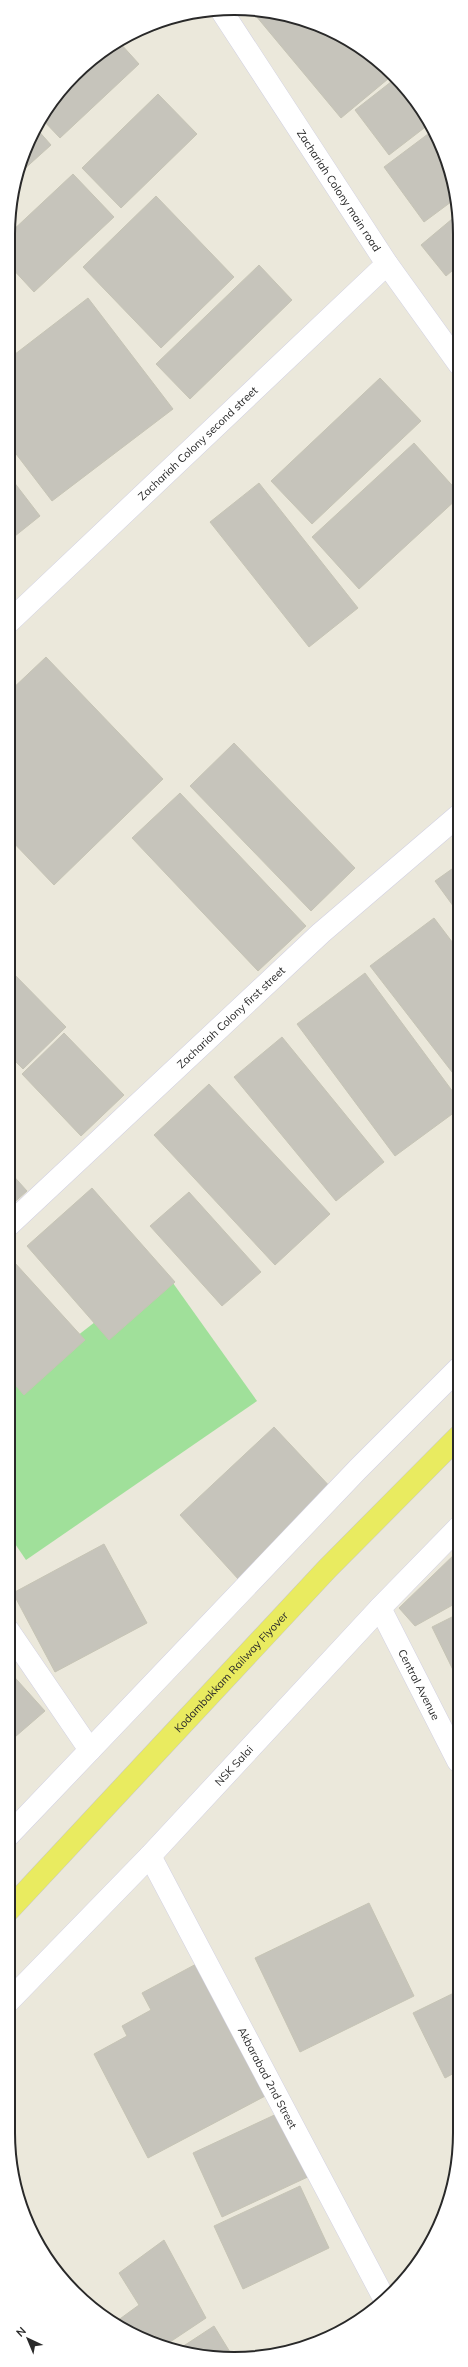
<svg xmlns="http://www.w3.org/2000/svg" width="468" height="2367" font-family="Mulish,sans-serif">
	<rect width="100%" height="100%" fill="#ebe8db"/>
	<polygon fill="#a0e09a" points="163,1269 257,1401 26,1560 9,1535 9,1389"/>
	<g fill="#c6c4bb" stroke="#c6c4b5">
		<polygon points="263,10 334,31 394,74 341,118 256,16"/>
		<polygon points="120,43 139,64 60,138 41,118 96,55"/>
		<polygon points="396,78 428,125 389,155 355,110"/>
		<polygon points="158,94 197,134 121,208 82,168"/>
		<polygon points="36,128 51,145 21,172"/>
		<polygon points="432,131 443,147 455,199 424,222 384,167"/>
		<polygon points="73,174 114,217 34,292 10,266 10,233"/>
		<polygon points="156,196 234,277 161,348 83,267"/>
		<polygon points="458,214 459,265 446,276 421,245"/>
		<polygon points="259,265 292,300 190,399 156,364"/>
		<polygon points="88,298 173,409 52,501 10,446 10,358"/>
		<polygon points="380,378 421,421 312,524 271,481"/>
		<polygon points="414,443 459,493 459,497 359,589 312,537"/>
		<polygon points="10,477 40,516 10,540"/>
		<polygon points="259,483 358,608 309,647 210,522"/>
		<polygon points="459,609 459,621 453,615"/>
		<polygon points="46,657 163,779 54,885 9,838 9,692"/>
		<polygon points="234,743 355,868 311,911 190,786"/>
		<polygon points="180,793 306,926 258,971 132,838"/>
		<polygon points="459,864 459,914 435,881"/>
		<polygon points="434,918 459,951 459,1081 370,966"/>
		<polygon points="9,969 66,1027 23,1069 9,1055"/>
		<polygon points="365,973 459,1100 459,1109 395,1156 297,1024"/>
		<polygon points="64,1033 124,1095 81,1136 22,1074"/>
		<polygon points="282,1037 384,1162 336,1201 234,1077"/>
		<polygon points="209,1084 330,1214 275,1265 154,1135"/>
		<polygon points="9,1171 27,1191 9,1207"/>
		<polygon points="92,1188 175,1282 109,1340 27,1246"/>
		<polygon points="189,1192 261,1272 222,1306 150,1226"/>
		<polygon points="15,1263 85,1340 24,1395 9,1378 9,1268"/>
		<polygon points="274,1427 334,1491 239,1580 180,1515"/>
		<polygon points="104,1544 147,1623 55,1672 13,1593"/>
		<polygon points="459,1550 458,1602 415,1626 399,1608"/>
		<polygon points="458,1614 458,1677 457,1678 432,1627"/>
		<polygon points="8,1670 45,1711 8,1743"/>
		<polygon points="369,1903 414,1996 300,2052 255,1958"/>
		<polygon points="200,1962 269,2094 148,2158 94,2054 127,2036 122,2026 151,2010 142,1993"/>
		<polygon points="458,1991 458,2071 445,2078 413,2013"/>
		<polygon points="283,2111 312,2175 222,2217 193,2153"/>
		<polygon points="300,2186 329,2248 243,2289 214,2226"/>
		<polygon points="164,2240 206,2318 164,2346 147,2342 117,2321 139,2305 119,2273"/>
		<polygon points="214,2326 233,2357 219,2359 179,2349"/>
	</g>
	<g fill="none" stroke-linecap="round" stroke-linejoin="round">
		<g stroke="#d2d1e2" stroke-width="23">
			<g id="minor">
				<path id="s1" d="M223,13L387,264L459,364"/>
				<path id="s2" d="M9,622L387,264"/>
				<path id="s3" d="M9,1225L321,933L459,815"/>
				<path id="s4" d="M380,1608L458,1761"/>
				<polyline points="8,1630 90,1750"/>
				<polyline points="8,1836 358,1469 459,1368"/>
				<path id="s5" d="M150,1856L385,2300"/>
				<path id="s6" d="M8,2002L150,1856L380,1608L459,1527"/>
			</g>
		</g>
		<g stroke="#c7c7c7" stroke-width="23">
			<g id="major">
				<path id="s7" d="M8,1911L327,1569L459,1436"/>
			</g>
		</g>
		<use href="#minor" stroke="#fff" stroke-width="22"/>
		<use href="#major" stroke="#e9eb60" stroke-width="22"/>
	</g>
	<g text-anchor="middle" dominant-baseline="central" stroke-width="3" stroke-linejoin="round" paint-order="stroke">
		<g font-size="11" fill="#292929" stroke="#fff">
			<text stroke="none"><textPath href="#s1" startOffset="212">Zachariah Colony main road</textPath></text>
			<text stroke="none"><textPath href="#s2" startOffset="260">Zachariah Colony second street</textPath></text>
			<text stroke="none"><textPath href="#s3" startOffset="304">Zachariah Colony first street</textPath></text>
			<text stroke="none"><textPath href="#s7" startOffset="327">Kodambakkam Railway Flyover</textPath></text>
			<text stroke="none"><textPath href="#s4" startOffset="86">Central Avenue</textPath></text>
			<text stroke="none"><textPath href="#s6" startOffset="327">NSK Salai</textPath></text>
			<text stroke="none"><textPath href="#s5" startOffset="251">Akbarabad 2nd Street</textPath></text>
		</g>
	</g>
	<path d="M0 0H468V2367H0ZM234 15H234A219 219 0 0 1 453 234V2133A219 219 0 0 1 234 2352H234A219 219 0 0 1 15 2133V234A219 219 0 0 1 234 15Z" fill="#fff" fill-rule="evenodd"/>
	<path fill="none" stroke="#292929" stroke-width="2" d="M234 15H234A219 219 0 0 1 453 234V2133A219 219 0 0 1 234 2352H234A219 219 0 0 1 15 2133V234A219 219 0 0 1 234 15Z"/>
	<g transform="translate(28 2339) rotate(316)" stroke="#ffffff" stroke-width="3" paint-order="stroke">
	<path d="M0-3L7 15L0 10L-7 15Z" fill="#292929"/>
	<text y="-6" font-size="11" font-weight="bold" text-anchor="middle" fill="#292929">N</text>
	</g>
</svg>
